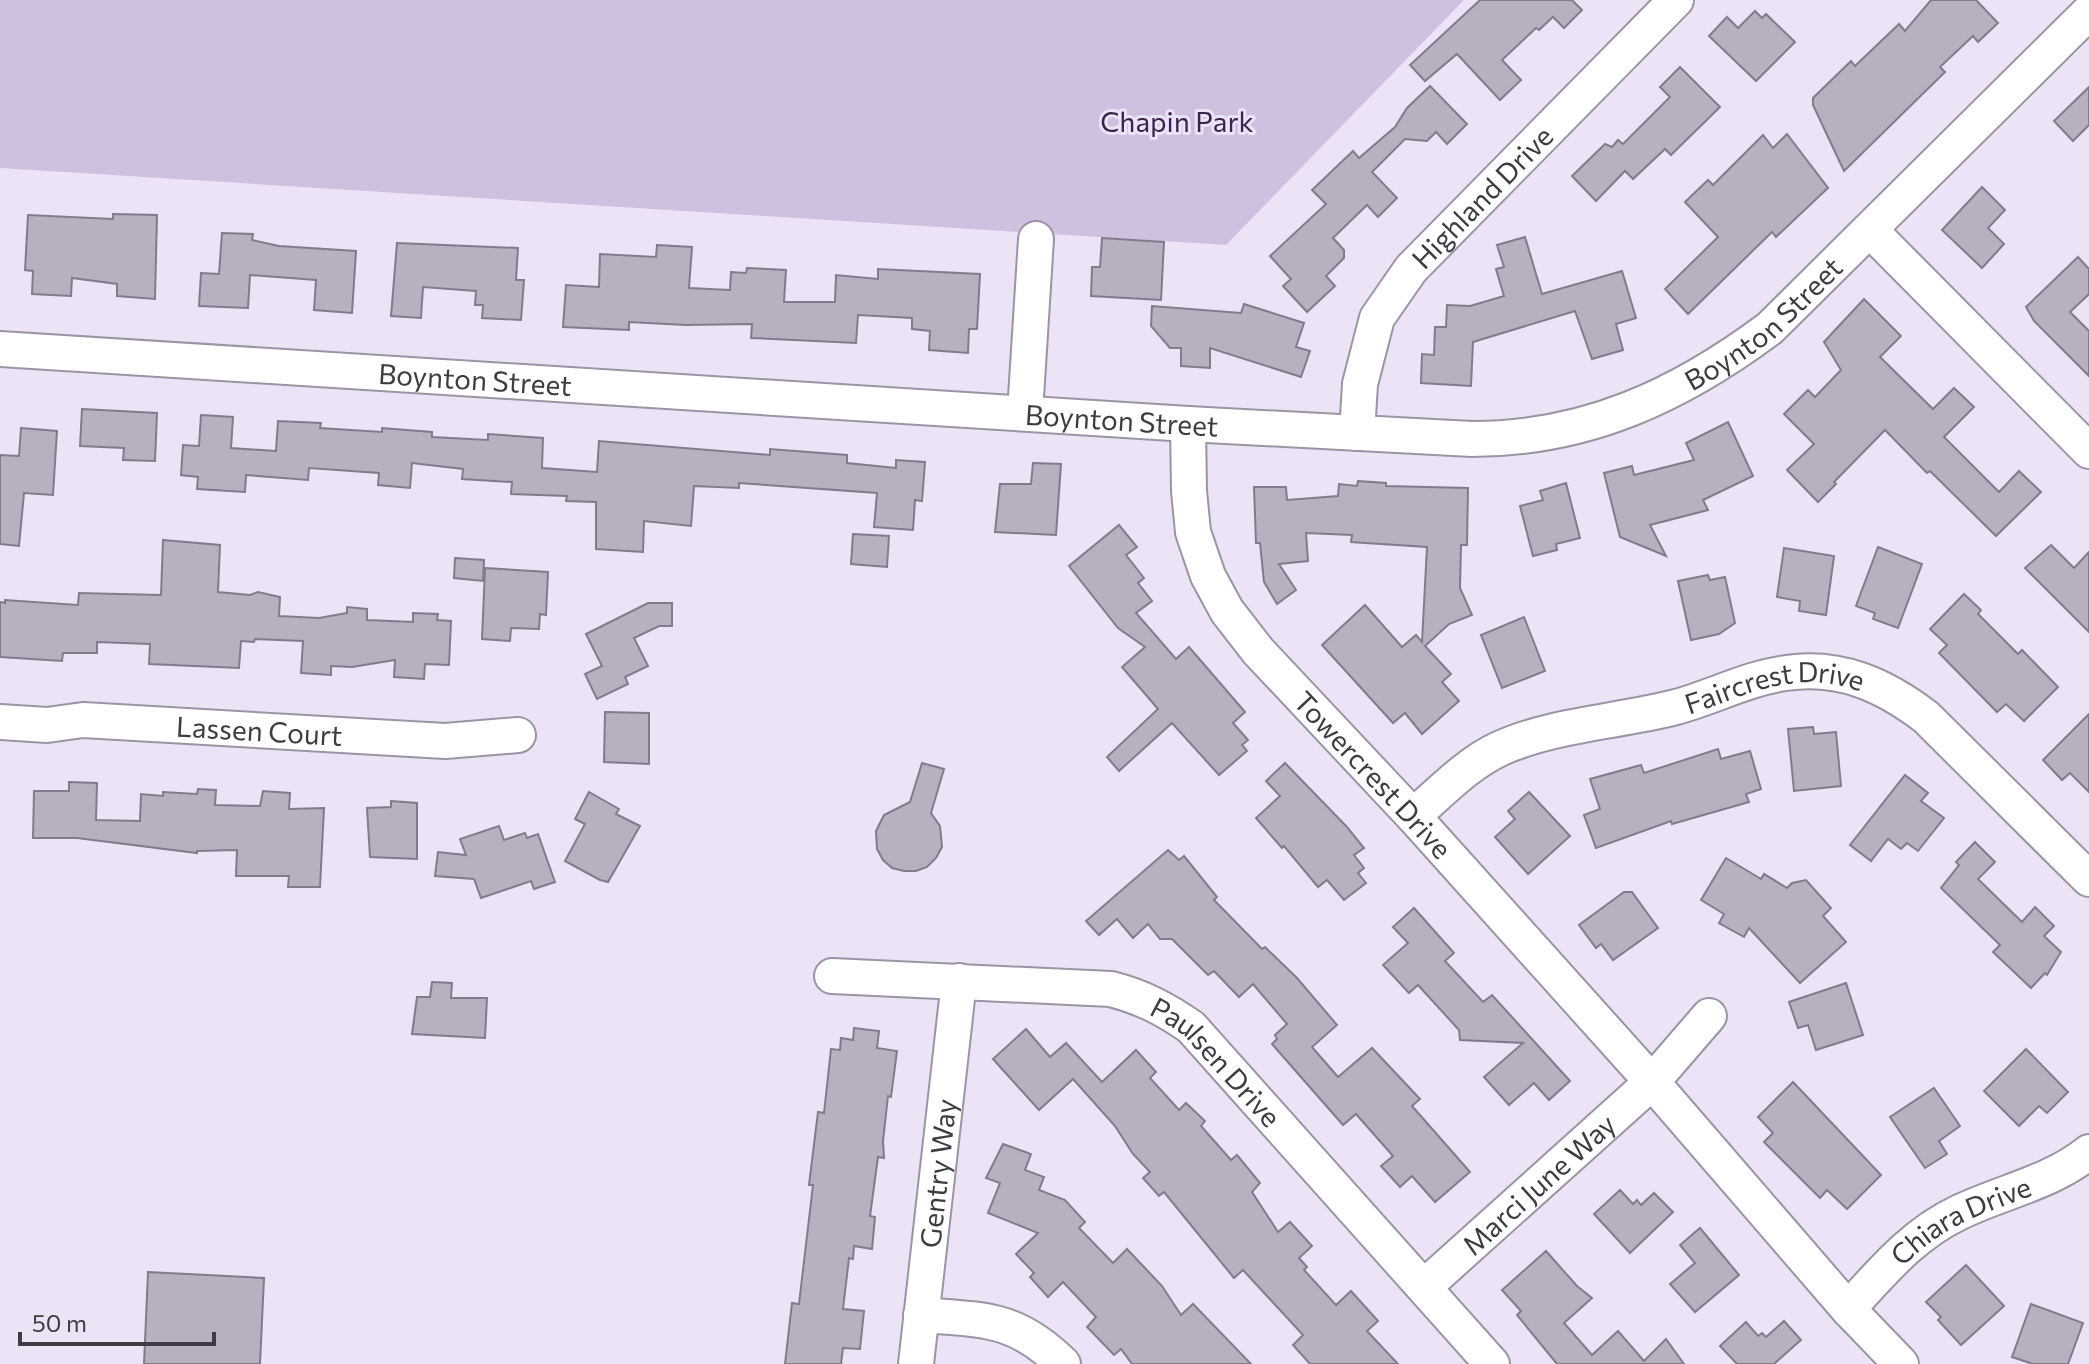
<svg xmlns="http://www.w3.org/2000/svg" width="2089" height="1364" font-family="Commissioner,sans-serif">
	<rect width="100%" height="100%" fill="#ece4f6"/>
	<polygon fill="#cfc0e0" points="0,0 1464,0 1226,245 0,168"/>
	<g fill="#b7b0c0" stroke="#827b8b" stroke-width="2">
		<polygon points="1480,0 1572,0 1582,10 1564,28 1553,17 1539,30 1536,28 1502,60 1521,80 1500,100 1457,54 1425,81 1410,65"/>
		<polygon points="1931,0 1976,0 1998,23 1978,42 1973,36 1940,67 1945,72 1844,171 1813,105 1813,98 1851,61 1855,66 1899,24 1905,31"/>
		<polygon points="1755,11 1762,18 1766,14 1795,42 1756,81 1709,36 1727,17 1738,28"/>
		<polygon points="1680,67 1720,107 1671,155 1665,149 1633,179 1625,171 1596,201 1572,176 1605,144 1612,147 1618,140 1623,144 1670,97 1660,87"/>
		<polygon points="1430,86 1467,124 1447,144 1436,132 1427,141 1405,139 1372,172 1397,198 1378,217 1367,205 1333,238 1344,250 1344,258 1326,276 1335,286 1307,312 1283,286 1291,279 1270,256 1326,204 1312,190 1353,151 1359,158 1395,127 1407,108"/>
		<polygon points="2089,87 2089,125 2073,141 2054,121"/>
		<polygon points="1787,134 1828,188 1776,237 1772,232 1688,314 1665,289 1718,237 1685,202 1708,180 1713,185 1763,135 1773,148"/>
		<polygon points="1982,187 2005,210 1988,228 2004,244 1982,268 1942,230"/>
		<polygon points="113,214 157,215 155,299 117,296 117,284 72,278 71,296 32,294 33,271 25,270 28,215 113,219"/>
		<polygon points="222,233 253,234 252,240 279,246 356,251 352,313 314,310 316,280 250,275 248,308 199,306 201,273 219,274"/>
		<polygon points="1525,237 1542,294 1622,271 1636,318 1616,324 1623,350 1592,359 1575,311 1473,342 1471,386 1421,383 1422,354 1434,355 1435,327 1446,327 1447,305 1470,306 1504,296 1496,269 1504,267 1497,245"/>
		<polygon points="1102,238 1164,242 1161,300 1091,296 1092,267 1100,267"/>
		<polygon points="397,243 518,248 516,280 524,280 521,320 482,318 483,305 475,305 476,291 423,287 421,318 391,316"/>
		<polygon points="657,245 692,247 689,288 730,290 731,272 746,273 747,268 786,270 784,302 835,302 836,275 878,279 878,269 980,274 977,329 969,329 968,353 929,350 930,331 912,329 912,318 858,315 856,343 751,338 752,324 686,325 629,322 629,330 563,327 566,285 599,287 600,254 656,257"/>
		<polygon points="2078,257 2089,269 2089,294 2070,312 2089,331 2089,376 2034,321 2026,307"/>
		<polygon points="1864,299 1901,336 1880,357 1933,409 1954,388 1974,407 1944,437 1999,492 2019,471 2041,492 1996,536 1930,471 1927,473 1885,430 1834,482 1836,484 1818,502 1787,470 1814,444 1784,414 1808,390 1815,397 1841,370 1824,342"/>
		<polygon points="1244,304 1304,323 1296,347 1310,351 1301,377 1210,348 1210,368 1181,366 1181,348 1170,348 1151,326 1152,306 1241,313"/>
		<polygon points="82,409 157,413 155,461 123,460 124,448 80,446"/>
		<polygon points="201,415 233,417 231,448 276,451 278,421 321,423 320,428 382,432 382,428 432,432 432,437 488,440 488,434 543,438 542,468 597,472 599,441 770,455 770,449 847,455 847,463 896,468 896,460 925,462 922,501 915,500 913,530 874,527 877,493 739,483 739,488 694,486 691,526 644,521 643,552 596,549 596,502 566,501 567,496 511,494 512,482 462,479 463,469 412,463 410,488 378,485 379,473 309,468 308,480 246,475 245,492 197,489 198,477 181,475 183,445 199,446"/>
		<polygon points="1728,422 1753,476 1703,500 1708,510 1650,525 1666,556 1620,537 1604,473 1632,466 1634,475 1694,460 1686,443"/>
		<polygon points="21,428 57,431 53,495 24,493 19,546 0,544 0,455 19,456"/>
		<polygon points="1033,463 1061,464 1056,535 995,532 1000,484 1031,484"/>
		<polygon points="1358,481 1386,483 1386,486 1468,488 1467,545 1461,545 1460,588 1472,615 1449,624 1425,646 1451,674 1442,682 1459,701 1422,734 1405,713 1393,723 1322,645 1365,605 1402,647 1416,635 1422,642 1427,547 1351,542 1352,535 1306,533 1308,561 1279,564 1296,590 1277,604 1264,582 1260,543 1256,543 1254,487 1286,487 1287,500 1338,496 1339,484 1357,486"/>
		<polygon points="1566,483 1580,538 1556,544 1557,550 1533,556 1520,506 1543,500 1540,491"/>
		<polygon points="1119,525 1137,547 1126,555 1144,578 1138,583 1152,601 1136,613 1176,659 1189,647 1245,712 1233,723 1248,740 1242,745 1247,751 1219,775 1172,723 1119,771 1107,757 1158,709 1122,667 1145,647 1118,628 1069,566"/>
		<polygon points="853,534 889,536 887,567 851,564"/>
		<polygon points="163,540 220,545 218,592 250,595 258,592 280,597 279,616 319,618 347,613 347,607 367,609 367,620 413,622 413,613 438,614 437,620 451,621 449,665 425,664 424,679 394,677 395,660 352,667 331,666 331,675 301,673 303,641 255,639 254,642 241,641 239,668 149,664 150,644 97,642 97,653 63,653 62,661 0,657 0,602 5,603 5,600 78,605 79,593 161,595"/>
		<polygon points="2051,545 2074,568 2089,552 2089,632 2025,568"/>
		<polygon points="1878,547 1922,564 1898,628 1873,619 1875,613 1856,606"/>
		<polygon points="1784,548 1834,556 1826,615 1799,611 1800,601 1777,597"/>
		<polygon points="455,558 484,560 483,581 454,578"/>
		<polygon points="485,568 548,572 546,615 540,614 539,629 511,628 510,641 482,639"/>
		<polygon points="1708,575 1710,580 1725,577 1735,623 1719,634 1691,640 1678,581"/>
		<polygon points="1964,594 1981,610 1978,614 2018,654 2022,650 2058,687 2024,721 2006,704 1997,712 1939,653 1947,645 1930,629"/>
		<polygon points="648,603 672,603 672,626 659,626 634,638 648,666 625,677 628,684 597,699 585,674 602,666 586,634"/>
		<polygon points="1524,617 1545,671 1502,688 1481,635"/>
		<polygon points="605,712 649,713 649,764 604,762"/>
		<polygon points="2089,714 2089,792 2070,773 2062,780 2043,760"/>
		<polygon points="1813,727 1814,734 1836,732 1841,786 1794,791 1788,729"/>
		<polygon points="1718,749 1721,759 1750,751 1761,789 1746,794 1749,802 1672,824 1671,821 1596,848 1584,815 1600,809 1590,779 1641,765 1644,773"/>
		<polygon points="922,763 944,769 931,813 940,826 942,847 936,858 927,867 916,871 904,871 892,868 883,860 877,849 876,831 884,815 910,802"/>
		<polygon points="1285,763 1347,827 1364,848 1354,855 1364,868 1358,873 1366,883 1344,900 1327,880 1318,887 1284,846 1282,848 1256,818 1280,796 1266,781"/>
		<polygon points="1905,775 1928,793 1921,801 1944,818 1918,851 1907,843 1901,849 1888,839 1871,861 1850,845"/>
		<polygon points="69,782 97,783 96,820 140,821 141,794 163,796 163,792 197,794 198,789 216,790 215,805 260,806 263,791 290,793 289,809 324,808 320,887 288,887 289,876 236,876 237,850 197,851 197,853 77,838 33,838 34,791 69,791"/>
		<polygon points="589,792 619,809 616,814 640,826 608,882 600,880 565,861 585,824 575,819"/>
		<polygon points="1529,792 1570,836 1528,874 1495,837 1515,819 1508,811"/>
		<polygon points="391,801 417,803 417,859 370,857 367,808 391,807"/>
		<polygon points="499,826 504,840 525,833 527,838 538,834 555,882 534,889 531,881 481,898 474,879 435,876 438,852 466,855 460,839"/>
		<polygon points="1975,842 1995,862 1978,879 2022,922 2035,907 2054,926 2044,936 2061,952 2047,975 2045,973 2031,988 1993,952 2000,945 1941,888 1959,865 1956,862"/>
		<polygon points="1168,850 1179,860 1184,856 1217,897 1214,900 1262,949 1265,947 1297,978 1337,1025 1312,1047 1338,1077 1372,1048 1420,1099 1412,1106 1470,1172 1435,1202 1412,1176 1400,1187 1381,1166 1393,1156 1356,1114 1343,1125 1272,1044 1277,1039 1275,1035 1287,1024 1253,984 1239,997 1214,971 1208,975 1172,939 1160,939 1148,924 1133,938 1117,919 1099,935 1086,921"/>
		<polygon points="1726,858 1761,879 1764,874 1787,888 1792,883 1806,880 1831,908 1823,916 1846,942 1800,983 1749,928 1744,937 1719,923 1724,914 1701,900"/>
		<polygon points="1624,892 1632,892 1658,928 1613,960 1601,944 1596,948 1579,925"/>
		<polygon points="1414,908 1454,953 1445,961 1483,1002 1492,995 1570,1081 1549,1100 1534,1083 1509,1105 1484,1077 1523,1043 1460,1040 1459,1030 1418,985 1409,993 1383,965 1408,943 1393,927"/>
		<polygon points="432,982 452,983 451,998 487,998 485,1038 412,1034 417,997 430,997"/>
		<polygon points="1846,983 1863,1035 1816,1050 1808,1025 1798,1028 1789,1002"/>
		<polygon points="854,1028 879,1031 877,1048 897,1051 891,1097 888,1096 883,1141 884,1158 878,1157 870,1216 875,1217 872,1249 854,1246 853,1259 849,1258 843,1309 864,1311 860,1349 843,1348 841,1364 785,1364 792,1303 799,1304 813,1185 809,1185 818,1112 824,1113 831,1049 840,1050 841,1038 853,1040"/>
		<polygon points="1026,1029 1050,1057 1066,1043 1102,1082 1136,1050 1156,1072 1150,1078 1179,1110 1186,1103 1205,1121 1201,1126 1231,1160 1237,1155 1260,1183 1252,1192 1278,1232 1290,1222 1312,1246 1299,1258 1307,1267 1304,1270 1336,1305 1351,1291 1378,1321 1367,1331 1398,1364 1310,1364 1293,1345 1303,1335 1243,1270 1234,1278 1164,1192 1159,1196 1143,1178 1150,1172 1133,1154 1115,1126 1073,1079 1039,1110 993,1059"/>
		<polygon points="2026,1049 2068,1092 2047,1113 2039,1106 2019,1126 1984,1091"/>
		<polygon points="1793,1082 1881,1175 1847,1209 1827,1190 1820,1198 1764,1142 1773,1133 1758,1117"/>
		<polygon points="1934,1088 1960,1126 1939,1141 1947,1154 1925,1168 1890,1117"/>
		<polygon points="1003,1144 1031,1154 1025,1170 1044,1177 1039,1190 1065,1200 1085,1222 1079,1228 1113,1263 1127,1249 1162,1286 1181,1315 1193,1304 1251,1364 1132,1364 1121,1349 1114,1355 1087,1327 1096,1317 1063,1282 1048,1297 1030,1277 1034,1273 1016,1254 1038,1233 988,1213 1000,1183 986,1178"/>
		<polygon points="1620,1190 1633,1204 1637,1200 1641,1205 1654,1193 1673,1212 1630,1253 1594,1214"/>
		<polygon points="1700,1228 1739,1275 1695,1312 1670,1284 1695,1263 1680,1245"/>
		<polygon points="1546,1251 1577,1286 1592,1298 1564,1323 1592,1355 1618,1331 1644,1361 1666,1339 1684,1364 1557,1364 1517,1315 1521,1311 1502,1290"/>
		<polygon points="1966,1265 2004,1306 1961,1345 1938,1320 1941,1317 1926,1302"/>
		<polygon points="148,1272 264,1278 260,1364 144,1364"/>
		<polygon points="2031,1304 2083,1323 2068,1364 2033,1364 2012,1357"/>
		<polygon points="1784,1321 1801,1340 1774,1364 1737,1364 1720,1346 1746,1322 1758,1336 1762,1333 1766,1337"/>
	</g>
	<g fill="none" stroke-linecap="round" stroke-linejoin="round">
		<g stroke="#9b94a4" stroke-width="38">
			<g id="minor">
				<polyline points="1870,230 2089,451"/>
				<path id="s1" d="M0,349L1188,424L1472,439C1586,439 1679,396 1770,328L2089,12"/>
				<polyline points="1025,413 1036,239"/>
				<path id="s2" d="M1188,424L1189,491L1193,532L1208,576L1227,611L1258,651L1413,816L1652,1082L1848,1309L1901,1364"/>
				<path id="s3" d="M1357,433L1360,384L1377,318L1411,269L1676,0"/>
				<path id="s4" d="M0,722L47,725L83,720L445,741L518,735"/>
				<path id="s5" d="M1413,816C1440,793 1467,764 1499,749C1554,724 1618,722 1676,707C1713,697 1748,678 1786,673C1840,665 1884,685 1926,717L2089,879"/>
				<path id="s6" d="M832,976L1111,989C1142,997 1165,1009 1191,1027L1492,1364"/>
				<path id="s7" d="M1424,1287L1652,1082L1709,1016"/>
				<path id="s8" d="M1848,1309C1882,1272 1913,1234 1960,1212C2004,1191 2050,1183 2089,1152"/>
				<path d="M921,1315C984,1320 1015,1317 1063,1364"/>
				<path id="s9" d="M916,1364L959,981"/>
			</g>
		</g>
		<use href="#minor" stroke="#fff" stroke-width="34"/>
	</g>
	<g text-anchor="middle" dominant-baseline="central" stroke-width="6" stroke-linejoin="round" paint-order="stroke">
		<g font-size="28" fill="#3a234f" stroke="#ece4f6">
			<text x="1177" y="121">Chapin Park</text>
		</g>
		<g font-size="28" fill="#3e3b42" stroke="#ece4f6">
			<text stroke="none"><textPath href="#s3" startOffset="278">Highland Drive</textPath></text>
			<text stroke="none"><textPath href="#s1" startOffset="1796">Boynton Street</textPath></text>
			<text stroke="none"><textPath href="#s1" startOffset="476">Boynton Street</textPath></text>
			<text stroke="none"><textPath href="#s1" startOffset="1124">Boynton Street</textPath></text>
			<text stroke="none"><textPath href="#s5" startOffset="394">Faircrest Drive</textPath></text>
			<text stroke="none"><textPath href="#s4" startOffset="260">Lassen Court</textPath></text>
			<text stroke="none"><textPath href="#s2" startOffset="414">Towercrest Drive</textPath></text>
			<text stroke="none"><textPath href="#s6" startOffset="410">Paulsen Drive</textPath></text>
			<text stroke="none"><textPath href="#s9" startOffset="192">Gentry Way</textPath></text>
			<text stroke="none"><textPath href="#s7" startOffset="154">Marci June Way</textPath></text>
			<text stroke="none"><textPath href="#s8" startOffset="146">Chiara Drive</textPath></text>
		</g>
	</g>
	<path d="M20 1332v12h194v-12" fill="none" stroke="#3e3b42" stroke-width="4"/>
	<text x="32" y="1332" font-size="24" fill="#3e3b42" stroke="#ece4f6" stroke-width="6" paint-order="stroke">50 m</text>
</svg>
